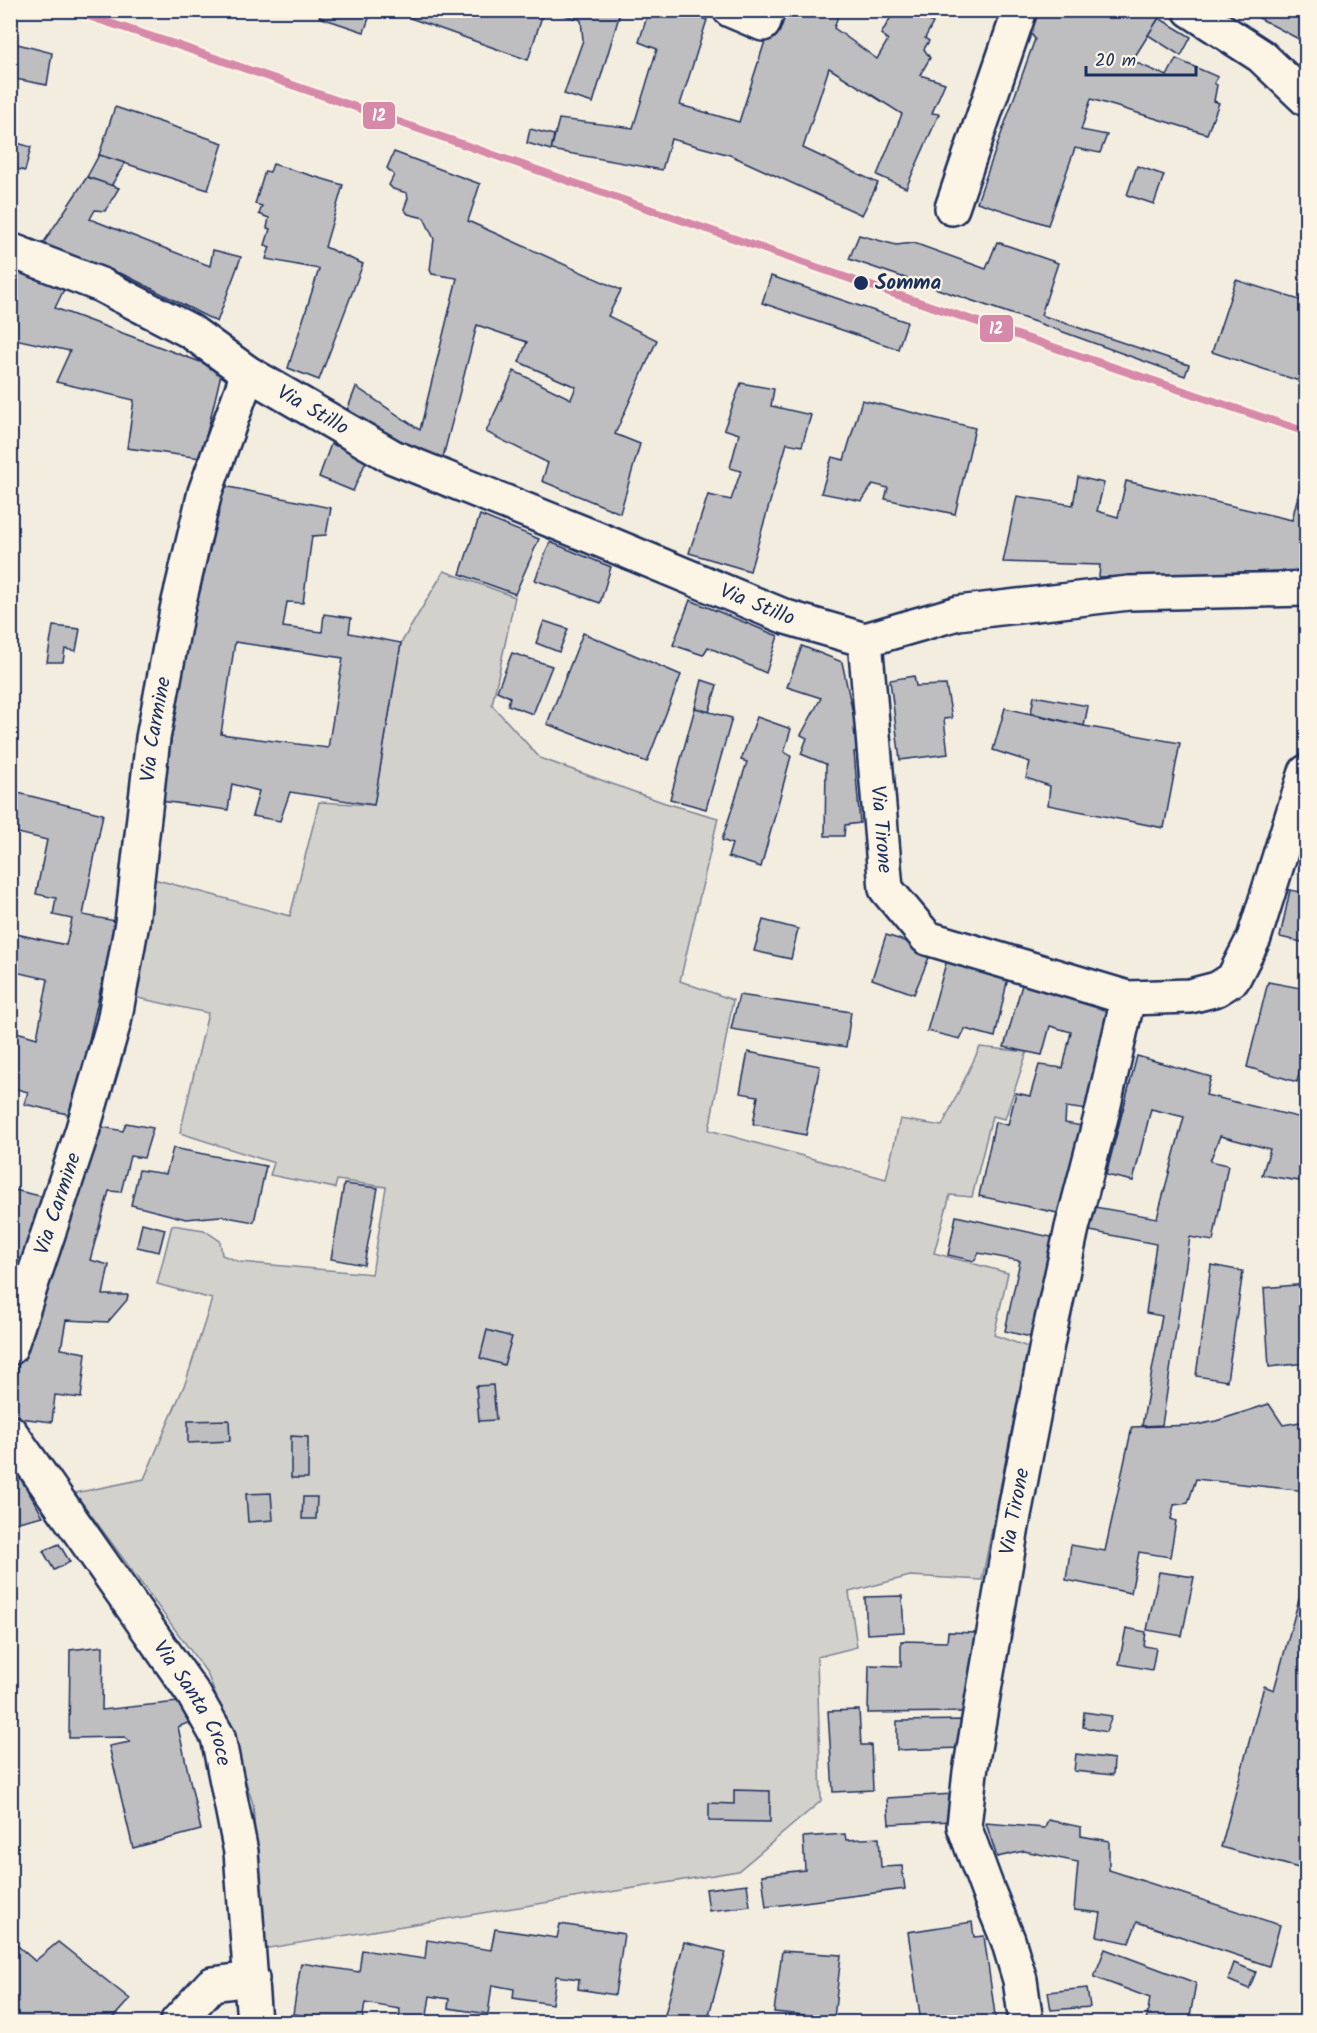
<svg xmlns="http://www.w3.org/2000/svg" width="1317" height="2033" font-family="Kalam,sans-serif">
	<rect width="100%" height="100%" fill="#f3ede0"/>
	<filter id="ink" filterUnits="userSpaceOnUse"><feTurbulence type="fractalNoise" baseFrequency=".0167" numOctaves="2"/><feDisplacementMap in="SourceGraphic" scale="12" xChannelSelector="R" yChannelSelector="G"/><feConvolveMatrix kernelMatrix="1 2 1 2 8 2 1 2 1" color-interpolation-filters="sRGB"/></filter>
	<g filter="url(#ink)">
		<polygon fill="#d3d1cc" stroke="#778095" stroke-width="1.5" points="444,571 515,597 492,705 540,758 665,803 718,818 680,981 733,1000 709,1130 886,1179 900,1119 942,1126 980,1047 1027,1052 1005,1119 992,1116 972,1197 950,1195 934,1253 1008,1273 994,1335 1028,1347 982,1580 910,1576 849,1592 857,1647 817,1657 821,1801 738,1871 263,1949 253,1804 230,1732 207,1673 75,1493 144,1479 186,1381 212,1299 157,1284 172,1225 204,1230 220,1241 222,1255 240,1262 372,1274 386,1187 337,1180 335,1188 270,1175 274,1163 180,1133 208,1013 133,997 150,878 290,916 319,802 374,805 401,643"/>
		<g fill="#bebec0" stroke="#1b2f5e" stroke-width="1.5" fill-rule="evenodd">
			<polygon points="322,10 372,10 364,32 319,17"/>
			<polygon points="412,10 544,10 528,60 410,18"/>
			<polygon points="562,10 621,10 593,103 564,94 583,40 581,20 561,14"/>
			<polygon points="649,10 677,10 707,20 680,105 739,122 775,10 840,10 834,28 877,59 888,40 881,34 895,10 911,10 933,23 925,38 929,41 924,49 930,58 920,75 945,83 932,113 939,114 906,188 877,175 902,114 829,68 803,148 878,183 862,215 730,155 671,139 662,170 551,150 559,119 633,128 657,49 639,42"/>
			<polygon points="1035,10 1164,10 1132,61 1167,76 1176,59 1218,77 1214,83 1217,85 1214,101 1219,103 1207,134 1091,99 1081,130 1107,135 1100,153 1075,148 1048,225 977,202 1035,39 1029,31"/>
			<polygon points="1244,10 1306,10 1306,43"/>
			<polygon points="1159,18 1191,37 1181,56 1148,35"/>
			<polygon points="10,42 52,53 47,85 10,78"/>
			<polygon points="115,107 223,143 208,190 99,155"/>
			<polygon points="530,129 554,135 551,150 527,143"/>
			<polygon points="10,141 31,147 25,171 10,167"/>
			<polygon points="394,152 480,184 468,221 621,290 608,316 657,340 615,434 640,444 620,513 542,481 548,463 486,432 514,371 571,399 576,387 519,362 527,342 477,325 441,465 345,416 356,387 420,430 457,278 432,274 430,270 434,239 424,218 408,214 404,209 408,198 407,193 393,189 389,185 394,175 387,168"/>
			<polygon points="99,155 125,163 111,186 87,177"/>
			<polygon points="273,164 343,185 325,247 363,264 319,380 288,368 319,269 266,259 270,247 265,245 270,229 267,228 269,218 259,214 262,206 255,204 265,171 270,172"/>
			<polygon points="1137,166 1164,175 1154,204 1127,195"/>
			<polygon points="87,177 119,188 105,211 95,210 90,219 210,266 213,250 241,257 217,322 127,276 42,245"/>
			<polygon points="859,235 896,245 914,243 986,269 997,242 1058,263 1041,315 1189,365 1185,376 1041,324 849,259"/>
			<polygon points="10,261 68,281 55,308 222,370 201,458 127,448 134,400 56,382 70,351 10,338"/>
			<polygon points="771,276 907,322 898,349 762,303"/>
			<polygon points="1236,280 1306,302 1306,367 1302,382 1212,352"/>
			<polygon points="741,383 774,389 771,406 811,415 802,446 787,443 750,571 689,553 708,495 731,500 741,471 730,468 739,434 724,429"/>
			<polygon points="862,400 975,428 955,514 885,499 888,488 873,484 862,501 821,493 832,457 844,460"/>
			<polygon points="331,444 368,457 353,491 319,477"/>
			<polygon points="1078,477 1104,483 1097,511 1118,517 1126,481 1292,520 1302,479 1306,480 1306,570 1099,577 1100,565 1003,562 1017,496 1073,505"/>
			<path d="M219,485L331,508L326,535L312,536L303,603L287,602L283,627L322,632L324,614L351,618L349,633L401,643L374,805L290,792L280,821L252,816L259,791L232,784L228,810L161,801L194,602ZM235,642L343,658L328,748L221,734Z"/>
			<polygon points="480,515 539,539 515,594 460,574"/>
			<polygon points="550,542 611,567 600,603 535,580"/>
			<polygon points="690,600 778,636 766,673 708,647 703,655 673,645"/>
			<polygon points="544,621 568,629 559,652 536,643"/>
			<polygon points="53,626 80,629 76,651 65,649 63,662 47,662"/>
			<polygon points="583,633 681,675 647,762 547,724"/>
			<polygon points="802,646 842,662 861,751 854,752 860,823 845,825 844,836 825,836 826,764 801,754 807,738 801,735 821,698 787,687"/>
			<polygon points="512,653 552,666 533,714 508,705 510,697 497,691"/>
			<polygon points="914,676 916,686 946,685 952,718 944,719 948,754 900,760 890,680"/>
			<polygon points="702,680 717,685 709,712 695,708"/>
			<polygon points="1034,696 1088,706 1084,726 1031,713"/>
			<polygon points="695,708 732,718 706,809 670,799"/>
			<polygon points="1005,708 1084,726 1180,743 1164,828 1048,805 1050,786 1026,778 1030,762 993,750"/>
			<polygon points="757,717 791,729 784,752 791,756 761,867 728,857 732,844 722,840 747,762 741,760"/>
			<polygon points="10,791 103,814 83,915 116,921 72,1115 24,1104 28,1092 10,1087 10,1030 37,1038 48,979 10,971 10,958 16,934 66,945 72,919 53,915 56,898 36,894 47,840 10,831"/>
			<polygon points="1306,844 1306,872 1299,871"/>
			<polygon points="1290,890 1306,893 1306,943 1280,937"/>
			<polygon points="763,920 798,929 791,959 754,951"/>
			<polygon points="886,935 932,950 914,994 872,979"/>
			<polygon points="948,956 1009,973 995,1037 965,1029 960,1039 927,1031"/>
			<polygon points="1268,982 1306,989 1306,1043 1297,1082 1247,1067"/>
			<polygon points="1022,985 1115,1007 1095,1111 1066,1107 1065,1123 1088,1127 1067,1215 979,1196 995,1122 1008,1125 1016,1093 1030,1096 1039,1065 1063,1068 1071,1032 1050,1026 1042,1055 1004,1047"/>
			<polygon points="739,995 851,1012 846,1047 731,1029"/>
			<polygon points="748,1052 820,1066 806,1135 753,1124 758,1096 740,1093"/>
			<polygon points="1137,1056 1211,1077 1206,1095 1306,1119 1306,1182 1262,1175 1270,1149 1220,1136 1210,1161 1228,1165 1213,1241 1190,1237 1162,1425 1142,1426 1162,1316 1146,1313 1156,1244 1090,1231 1095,1207 1157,1218 1184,1117 1151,1109 1133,1181 1106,1175"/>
			<polygon points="126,1123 153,1128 144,1158 130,1156 121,1192 109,1191 90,1260 109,1265 103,1295 128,1295 127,1300 108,1322 66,1320 61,1349 86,1353 81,1398 55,1395 52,1422 11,1417 19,1362 33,1311 92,1125 123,1131"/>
			<polygon points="173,1148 266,1166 254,1222 221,1216 186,1219 131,1205 139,1170 166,1174"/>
			<polygon points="344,1184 378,1188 364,1265 331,1259"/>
			<polygon points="10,1189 49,1198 32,1261 10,1256"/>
			<polygon points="956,1216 1060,1239 1039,1339 1005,1331 1020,1261 979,1253 974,1261 948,1255"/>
			<polygon points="142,1223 165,1229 159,1252 137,1247"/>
			<polygon points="1211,1265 1243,1271 1227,1381 1196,1376"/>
			<polygon points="1306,1284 1306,1363 1269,1367 1264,1288"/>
			<polygon points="487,1330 512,1337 504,1365 480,1358"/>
			<polygon points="493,1385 496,1420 479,1421 476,1386"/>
			<polygon points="1269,1404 1283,1425 1306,1421 1306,1491 1196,1479 1188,1503 1174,1505 1171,1519 1176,1521 1170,1557 1139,1552 1131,1593 1066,1580 1071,1545 1105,1551 1132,1427 1197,1425 1216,1421"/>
			<polygon points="229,1420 230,1441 188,1443 188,1421"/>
			<polygon points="291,1436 308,1437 308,1478 291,1478"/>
			<polygon points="10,1461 43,1516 10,1524"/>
			<polygon points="271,1493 273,1520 248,1522 246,1494"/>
			<polygon points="303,1497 317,1497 316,1519 302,1519"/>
			<polygon points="59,1544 70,1562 54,1570 43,1551"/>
			<polygon points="1159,1572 1194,1577 1182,1636 1147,1630"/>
			<polygon points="1306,1574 1306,1870 1221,1847 1264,1686 1274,1690"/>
			<polygon points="902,1596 904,1632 867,1634 865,1597"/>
			<polygon points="1126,1628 1146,1632 1144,1646 1156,1648 1152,1670 1119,1664"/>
			<polygon points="948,1632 976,1633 967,1712 868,1713 869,1665 901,1666 901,1641 947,1642"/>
			<polygon points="103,1646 102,1710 178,1702 190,1722 178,1727 201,1830 133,1848 109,1746 130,1742 125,1737 69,1738 70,1650"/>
			<polygon points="859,1710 861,1745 871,1745 873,1790 833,1792 828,1711"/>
			<polygon points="1084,1712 1112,1716 1106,1732 1083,1727"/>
			<polygon points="966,1720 962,1748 897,1750 897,1721"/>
			<polygon points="1076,1754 1114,1759 1113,1775 1074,1771"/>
			<polygon points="734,1790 770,1791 770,1822 709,1821 709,1803 734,1804"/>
			<polygon points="953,1794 952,1821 889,1824 887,1798"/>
			<polygon points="1048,1820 1081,1827 1081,1836 1109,1841 1109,1870 1280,1925 1269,1966 1137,1922 1129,1943 1097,1936 1101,1913 1074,1910 1078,1862 1024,1851 997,1857 986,1823 1045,1828"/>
			<polygon points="845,1834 846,1840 879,1838 881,1867 902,1866 905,1889 766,1907 762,1875 805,1870 803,1837"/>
			<polygon points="747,1884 750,1906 709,1911 706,1889"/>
			<polygon points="972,1922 974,1937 984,1936 996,2022 921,2022 908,1932"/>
			<polygon points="560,1924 624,1934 615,1995 578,1989 579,1979 556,1976 552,2004 513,1998 514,1989 492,1985 488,2014 448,2008 449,1999 430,1996 426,2022 399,2020 400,2009 365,2003 362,2022 320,2022 320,2018 293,2014 301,1963 359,1972 362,1950 425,1959 427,1940 491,1950 495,1929 557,1938"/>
			<polygon points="10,1939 35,1961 58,1942 130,1999 109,2022 10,2022"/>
			<polygon points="684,1942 726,1952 707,2022 663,2022"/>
			<polygon points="1105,1949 1196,1983 1189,2022 1146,2022 1150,1998 1094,1977"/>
			<polygon points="782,1951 841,1955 834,2018 774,2012"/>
			<polygon points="1234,1963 1256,1972 1249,1989 1228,1980"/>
			<polygon points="1087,1988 1090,2007 1051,2010 1048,1992"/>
		</g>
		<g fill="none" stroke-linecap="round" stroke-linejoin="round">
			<g stroke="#1b2f5e" stroke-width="38">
				<g id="minor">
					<polyline points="730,10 763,24 768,10"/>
					<polyline points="1190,10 1261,56 1306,99"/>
					<polyline points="952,208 1020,10"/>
					<path id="s1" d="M10,250L101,285L190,331L248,373L393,457L593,537L786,617L865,640L958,613L1129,593L1306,589"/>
					<path id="s2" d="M865,640L886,889L927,938L1011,963L1128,998L1190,996L1217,989L1233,979L1254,938L1306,772"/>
					<path id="s3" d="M10,1348L82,1132L114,1022L132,923L153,738L177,610L205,492L248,373"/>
					<path id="s4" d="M10,1432L194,1695L218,1737L241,1852L254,2022"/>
					<polyline points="177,2022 212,1984 252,1979"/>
					<path id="s5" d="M1026,2022L1020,1980L1008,1940L988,1891L964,1826L970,1772L1014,1515L1049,1334L1072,1228L1102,1113L1128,998"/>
				</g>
			</g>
			<use href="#minor" stroke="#fcf5e5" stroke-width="33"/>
			<g stroke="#fcf5e5" stroke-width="12">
				<polyline id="rail-1" points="70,10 177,45 862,283 1306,432"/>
			</g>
			<use href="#rail-1" stroke="#d689a8" stroke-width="8"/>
		</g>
	</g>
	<circle fill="#1b2f5e" stroke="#fcf5e5" stroke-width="2" cx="861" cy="283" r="8"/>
	<g text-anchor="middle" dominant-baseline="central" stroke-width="4.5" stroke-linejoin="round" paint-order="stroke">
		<g font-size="21" font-weight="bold" fill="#1b2f5e" stroke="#fcf5e5" text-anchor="start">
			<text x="875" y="283">Somma</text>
		</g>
		<g font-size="21" fill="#1b2f5e" stroke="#fcf5e5">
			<text stroke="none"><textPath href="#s1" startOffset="344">Via Stillo</textPath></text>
			<text stroke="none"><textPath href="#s1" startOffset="830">Via Stillo</textPath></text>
			<text stroke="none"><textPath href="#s3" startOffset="638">Via Carmine</textPath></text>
			<text stroke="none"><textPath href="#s2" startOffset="190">Via Tirone</textPath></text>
			<text stroke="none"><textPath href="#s3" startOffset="152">Via Carmine</textPath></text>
			<text stroke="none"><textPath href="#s5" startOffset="525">Via Tirone</textPath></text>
			<text stroke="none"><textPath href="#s4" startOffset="328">Via Santa Croce</textPath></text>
		</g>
	</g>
	<g stroke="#fcf5e5" stroke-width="2">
		<rect x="362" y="101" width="34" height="29" rx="6" fill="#d689a8"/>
		<rect x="979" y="314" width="35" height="29" rx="6" fill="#d689a8"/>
	</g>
	<g font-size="16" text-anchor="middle" font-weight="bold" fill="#fff">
		<text x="379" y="121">12</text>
		<text x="996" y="334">12</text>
	</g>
	<rect width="1317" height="2033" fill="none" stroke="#fcf5e5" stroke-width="36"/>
	<rect x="18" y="18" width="1281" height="1997" fill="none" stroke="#1b2f5e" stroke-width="2" filter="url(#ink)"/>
	<path d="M1086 66v9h110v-9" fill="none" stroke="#1b2f5e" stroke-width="3"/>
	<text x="1095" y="66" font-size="18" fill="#1b2f5e" stroke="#fcf5e5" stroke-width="4.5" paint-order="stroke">20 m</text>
</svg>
